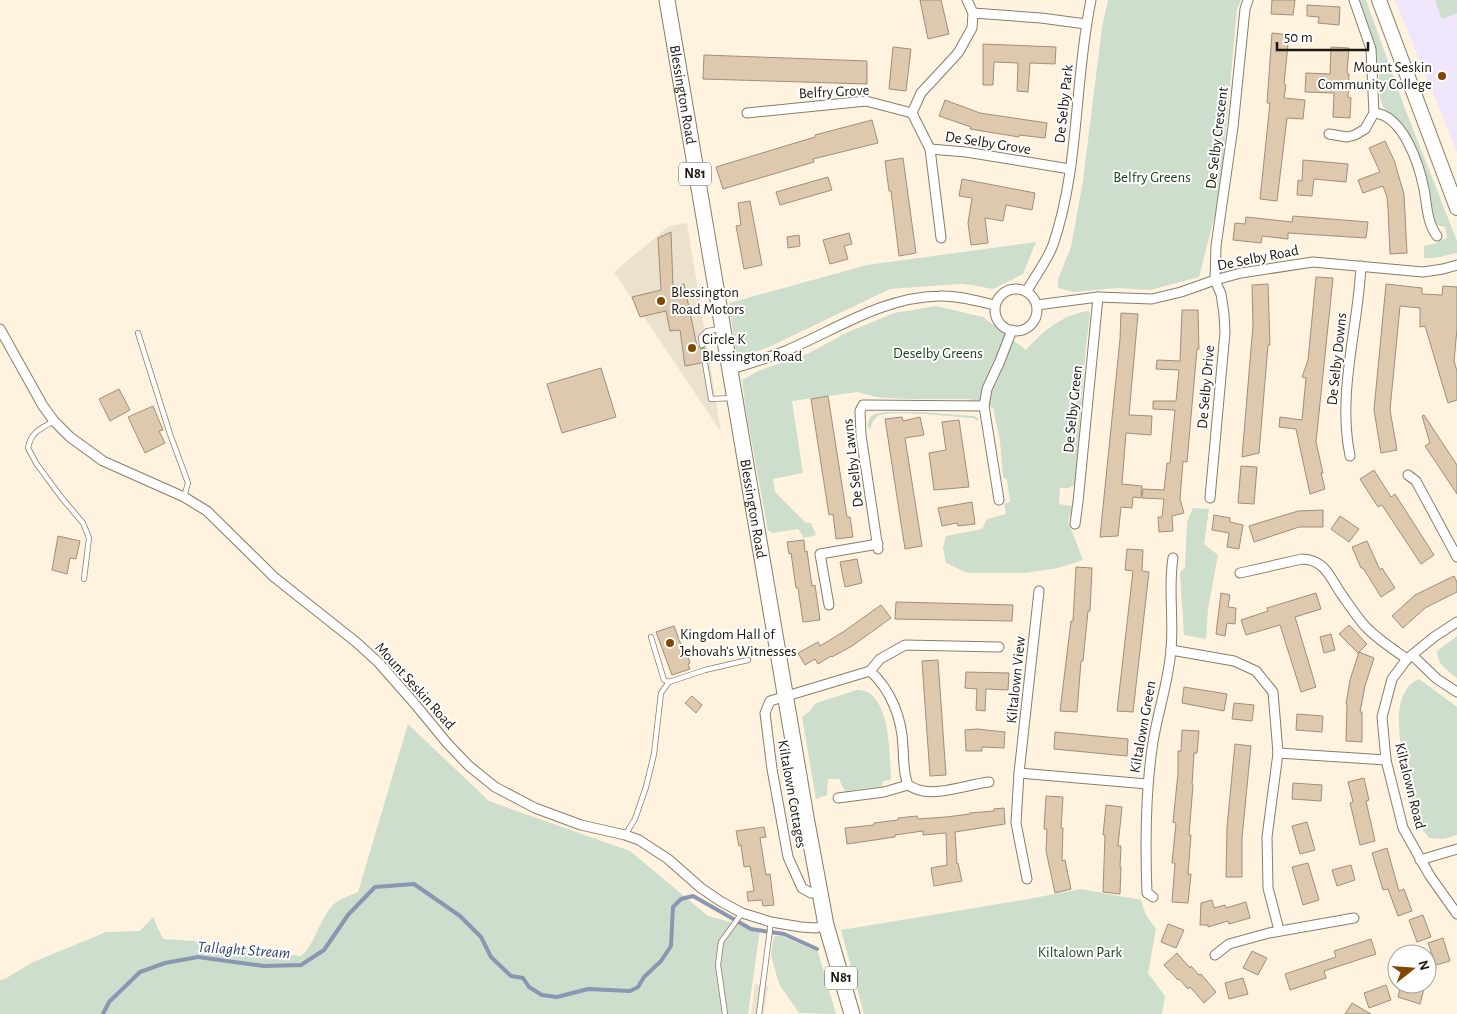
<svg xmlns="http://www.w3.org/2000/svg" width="1457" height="1014" font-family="'Alegreya Sans',sans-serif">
	<rect width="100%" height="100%" fill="#fff3e0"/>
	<g fill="#ebe2cd">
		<polygon points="687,223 721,432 614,272 669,226"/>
		<polygon points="755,984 768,986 764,1014 751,1014"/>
	</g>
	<polygon fill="#efe6fc" points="1395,0 1457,0 1457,152"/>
	<g fill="#cddecc">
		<polygon points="1108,0 1241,0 1237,9 1220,195 1199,277 1150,290 1117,288 1073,292 1058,288 1058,279 1071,247 1083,181 1102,27"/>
		<polygon points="1360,0 1366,0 1404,106 1457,241 1457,253 1435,258 1424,258 1424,246 1437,243 1438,241 1447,238 1445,227 1436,225 1426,175 1406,129 1383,107 1379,94 1379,71 1375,46"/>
		<polygon points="1435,0 1457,0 1457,13 1442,19"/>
		<polygon points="1036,242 1023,274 993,289 972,285 961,284 890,289 771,346 755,352 736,354 729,303 867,265"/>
		<path d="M936,306L983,317L1026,350C1043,331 1063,314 1089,311L1090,315L1086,346L1075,485L1068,488H1060L1059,504L1073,506L1068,521L1083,560L1058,568L1025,573H968L946,563L943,548L946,536L982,529L987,519L1006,514L1004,504L1010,502L1007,480L1003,477L1000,441L993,408L969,399H906L876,397L857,392L792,401L803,473L773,479L775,492L806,523H811L816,535L804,538L798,529L772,533L771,531H768L746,411L742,380L758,371L809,353L848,332L894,313Z"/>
		<path d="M889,412H921L974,416L979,419L978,421L973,418C956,417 890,409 878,416C873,419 872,424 870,429L868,428C867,413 877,413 889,412Z"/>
		<polygon points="1193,508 1209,509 1204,544 1218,555 1208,609 1206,639 1184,635 1180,573 1185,567 1187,522"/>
		<path d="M1457,636V678C1447,670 1437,664 1437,651Z"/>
		<path d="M1419,679L1457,707V835L1443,839L1429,838C1426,833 1420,828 1418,822C1414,811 1412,797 1409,785C1403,758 1385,693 1419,679Z"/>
		<path d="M857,690C891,689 890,756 891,780L883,781L882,786L845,791L839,779H828L827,795L816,799L802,717L810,711L816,703Z"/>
		<path d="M408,724L489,801L630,851L708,916L760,930L748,1014H0V980L5,979L31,963L106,932L140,931L153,917L163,939L194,941L301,956C316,944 318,920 334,904C340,899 351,895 358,892Z"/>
		<polygon points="1081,889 1141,900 1146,915 1156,929 1148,973 1165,996 1162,1014 864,1014 841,930 1023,900"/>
		<polygon points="774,936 782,936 818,952 836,1014 799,1013 779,984 771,955"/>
	</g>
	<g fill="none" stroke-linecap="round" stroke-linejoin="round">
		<polyline stroke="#8997b2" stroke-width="4" points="103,1014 109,1002 140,972 165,963 198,957 264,966 301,965 324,950 348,915 375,887 414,884 460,916 481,937 491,957 511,976 523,978 529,987 542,995 557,997 588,989 630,991 638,987 644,977 661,961 671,946 673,907 681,899 693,896 751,929 784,934 817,949"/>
	</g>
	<g fill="#dec8ae" stroke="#9f8e7a">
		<polygon points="920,0 941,0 949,34 928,39"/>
		<polygon points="1272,0 1295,0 1293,15 1271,14"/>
		<polygon points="1307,5 1340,7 1339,25 1318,23 1319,17 1307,16"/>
		<polygon points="1272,33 1289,35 1284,84 1286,85 1284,98 1305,100 1303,119 1287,118 1277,201 1260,199 1270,103 1267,103"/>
		<polygon points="983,44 1056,47 1055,64 1030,63 1028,92 1017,91 1018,63 994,62 993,85 983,85"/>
		<polygon points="893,47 911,49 906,91 889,89"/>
		<polygon points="1331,47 1349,48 1347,73 1349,74 1348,97 1351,98 1350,118 1333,117 1334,93 1305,92 1306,73 1330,74"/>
		<polygon points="704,55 867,61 867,84 703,79"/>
		<polygon points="945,100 980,113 1047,123 1045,138 1019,135 1019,137 970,129 971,127 939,116"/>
		<polygon points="872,120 878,143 813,159 814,162 723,189 716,167 815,137 815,135"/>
		<polygon points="1385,141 1394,160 1404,194 1407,253 1390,254 1388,208 1387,197 1383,186 1363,193 1358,180 1380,172 1369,148"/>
		<polygon points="903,158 916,253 899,256 891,191 889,191 885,161"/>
		<polygon points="1303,160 1348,164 1346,182 1314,179 1312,196 1297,195 1298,180 1302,181"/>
		<polygon points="828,177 832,190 780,205 776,192"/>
		<polygon points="962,179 1035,193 1032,210 1006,205 1003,221 985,218 988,243 971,245 968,223 972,198 959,196"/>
		<polygon points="750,201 762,265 744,269 736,226 741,225 738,203"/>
		<polygon points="1293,216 1368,222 1366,238 1288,233 1288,239 1262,236 1261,243 1233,240 1235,223 1245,224 1246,217 1292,222"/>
		<polygon points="671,232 673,287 684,284 697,346 701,349 705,348 707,360 703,360 701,363 685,366 680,330 670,331 666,311 640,317 632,297 661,290 658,238"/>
		<polygon points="849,233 852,244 844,246 848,259 830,264 823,240"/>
		<polygon points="799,235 800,246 788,248 787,237"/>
		<polygon points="1316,277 1333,278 1316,442 1323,473 1321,473 1325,489 1310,494 1296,429 1279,427 1280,417 1302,420 1306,378 1302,377 1308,360"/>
		<polygon points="1268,284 1270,345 1268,345 1259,453 1242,457 1253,325 1252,285"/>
		<polygon points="1386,284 1422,288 1422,294 1442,295 1443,286 1457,287 1457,329 1454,361 1457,371 1457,400 1448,403 1425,326 1420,327 1420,308 1400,306 1390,410 1397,450 1381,453 1374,410"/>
		<polygon points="1182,310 1198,310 1199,349 1197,349 1187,462 1183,461 1182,474 1180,499 1184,513 1172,516 1173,531 1159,532 1158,517 1162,517 1164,499 1142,498 1143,489 1164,490 1167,463 1170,463 1175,410 1153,409 1153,401 1176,401 1179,370 1156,369 1157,360 1180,361"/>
		<polygon points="1121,313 1138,314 1129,415 1152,416 1151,435 1126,433 1122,484 1142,486 1141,498 1133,497 1132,508 1121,507 1118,536 1100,537 1120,339"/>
		<polygon points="601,368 616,417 562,433 547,384"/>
		<polygon points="119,389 130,410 110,421 99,399"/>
		<polygon points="828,396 847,517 850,517 853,537 836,539 833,514 829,515 811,399"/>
		<polygon points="153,406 163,430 159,431 165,443 145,453 128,417"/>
		<polygon points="1424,415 1457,465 1457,494 1425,446 1430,443 1422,416"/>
		<polygon points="902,417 903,421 920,417 924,435 905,438 922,546 905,549 885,419"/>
		<polygon points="959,420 969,487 934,490 929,453 946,450 942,422"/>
		<polygon points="1241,466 1257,467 1254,504 1238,503"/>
		<polygon points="1374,470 1391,497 1395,494 1434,555 1421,564 1382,505 1378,507 1360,479"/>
		<polygon points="972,502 975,524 958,526 957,523 942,526 938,508"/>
		<polygon points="1323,510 1323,527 1299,527 1254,542 1249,526 1298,511"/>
		<polygon points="1214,515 1230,518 1230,522 1243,525 1239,549 1227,547 1229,533 1212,530"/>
		<polygon points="1340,516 1359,529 1349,542 1331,529"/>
		<polygon points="58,536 80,541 76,559 70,558 67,574 52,570"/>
		<polygon points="804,540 805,552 807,551 812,586 815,585 820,620 803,622 798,588 796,588 791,553 789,554 787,542"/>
		<polygon points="1367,541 1380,570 1382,568 1395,588 1381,597 1363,568 1361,568 1352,547"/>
		<polygon points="1127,549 1143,550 1142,571 1149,572 1133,712 1117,711 1133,571 1125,570"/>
		<polygon points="857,559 862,583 845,587 840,562"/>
		<polygon points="1076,567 1092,568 1090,611 1088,611 1083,661 1081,661 1077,712 1060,711 1071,621 1073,621"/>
		<polygon points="1454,576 1457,582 1457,592 1425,608 1403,628 1392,616 1415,595"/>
		<polygon points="1221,593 1230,595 1228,607 1236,608 1235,624 1227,623 1225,636 1216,634"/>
		<polygon points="1316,593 1321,609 1295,617 1316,687 1301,692 1280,625 1246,635 1241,620 1268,611 1267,608"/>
		<polygon points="896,602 1013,605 1012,621 895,619"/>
		<polygon points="881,605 891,618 852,646 832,657 831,656 818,664 815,659 805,665 798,653 818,642 820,646 843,632"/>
		<polygon points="1349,625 1367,644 1358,653 1339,634"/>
		<polygon points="674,626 685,655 687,654 690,663 688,664 690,669 672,675 656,632"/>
		<polygon points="1331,634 1335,650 1324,653 1320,637"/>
		<polygon points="1359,652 1374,658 1365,686 1360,712 1362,712 1362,742 1346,741 1347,704 1346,704 1350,680"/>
		<polygon points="938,660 946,775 930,776 922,661"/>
		<polygon points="966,672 1009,673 1008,690 986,689 985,711 976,710 977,689 965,688"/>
		<polygon points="1184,687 1227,694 1224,711 1182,703"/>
		<polygon points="692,696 702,705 696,713 685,703"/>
		<polygon points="1234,703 1254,705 1252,721 1232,719"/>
		<polygon points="1297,714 1323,716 1322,732 1296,730"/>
		<polygon points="977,729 1005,732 1004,748 982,747 982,751 966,751 965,730"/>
		<polygon points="1182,730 1199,731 1197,753 1194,753 1192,785 1193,785 1189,835 1191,835 1188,874 1191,874 1188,903 1172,902 1175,863 1172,863 1176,823 1173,822 1178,773 1178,751 1181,751"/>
		<polygon points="1055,732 1128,739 1127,756 1054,749"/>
		<polygon points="1235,744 1251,746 1242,838 1242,877 1226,877 1227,827"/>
		<polygon points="1364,778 1369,800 1366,801 1375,841 1360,845 1350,803 1353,802 1348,782"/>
		<polygon points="1293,783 1322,785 1321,801 1292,799"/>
		<polygon points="1046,796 1063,797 1061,828 1063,828 1062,861 1065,860 1071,889 1055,893 1046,851 1047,829 1044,829"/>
		<polygon points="1106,805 1122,807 1118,846 1121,846 1120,867 1121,867 1120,894 1103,892 1105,835 1103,835"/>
		<polygon points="1004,808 1005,824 955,832 957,864 958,863 962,881 934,886 931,868 947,865 946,833 923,835 923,831 895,835 895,837 847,844 845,828 874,825 874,823 898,820 898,818 917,816 918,819 946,817 970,814 970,813 994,811 994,809"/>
		<polygon points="1307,822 1315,850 1300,854 1292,826"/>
		<polygon points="764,827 766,837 760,838 766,875 770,874 774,905 763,906 762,900 748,901 747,892 754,891 750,866 744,867 741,845 739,846 736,831"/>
		<polygon points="1387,848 1399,891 1404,889 1412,911 1398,916 1388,889 1383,890 1372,853"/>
		<polygon points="1308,863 1319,900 1303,905 1292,867"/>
		<polygon points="1351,865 1355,880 1337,886 1332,870"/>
		<polygon points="1212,900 1214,908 1225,905 1226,908 1246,902 1250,918 1229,924 1228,921 1208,927 1208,925 1200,925 1201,903"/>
		<polygon points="1423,915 1431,937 1417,942 1409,920"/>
		<polygon points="1168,924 1184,930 1176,948 1161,942"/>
		<polygon points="1443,938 1450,961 1436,965 1428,943"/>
		<polygon points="1371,939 1376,954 1324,971 1326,978 1290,990 1285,974 1336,957 1334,951"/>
		<polygon points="1252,951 1267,958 1258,975 1243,968"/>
		<polygon points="1177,953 1190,968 1191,966 1199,975 1201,974 1216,992 1204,1003 1190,987 1188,989 1179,979 1178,980 1164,965"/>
		<polygon points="1243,978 1248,994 1229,999 1225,983"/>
		<polygon points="1401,984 1424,989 1420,1004 1398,997"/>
		<polygon points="1386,985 1391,1000 1369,1008 1364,993"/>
		<polygon points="1352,1003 1371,1014 1345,1014"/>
	</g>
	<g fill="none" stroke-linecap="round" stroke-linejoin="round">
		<g stroke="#897d67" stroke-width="6">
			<g id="lane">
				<polyline points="138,333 170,434 188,483 184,497"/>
				<polyline points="702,345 701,337 707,331 721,329"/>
				<polyline points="705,363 711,399 732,398"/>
				<path d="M54,421C40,429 31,432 28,448L36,463L61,497L83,523L89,538L84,579"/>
				<polyline points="651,637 664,680 669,682 705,670 748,660"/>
				<polyline points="625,835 635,819 646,787 654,754 661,693 669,682"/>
				<polyline points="725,1014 718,965 721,942 742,913"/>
				<polyline points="759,1014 771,922"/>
			</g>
		</g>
		<g stroke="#897d67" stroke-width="11">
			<g id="street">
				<polyline points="973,13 1041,18 1086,24"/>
				<polyline points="747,113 866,101 912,113 930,149 941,238"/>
				<polyline points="912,113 921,93 958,53 972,28 973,13 967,0"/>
				<path d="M1374,113C1403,115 1419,164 1424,189C1427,205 1427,223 1437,236"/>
				<polyline points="1329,134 1347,137 1355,135 1365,129 1374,113 1371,49 1354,0"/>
				<polyline points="930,149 966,152 1070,169"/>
				<circle cx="1016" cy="310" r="21"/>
				<path d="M1027,291C1035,276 1047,261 1053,245C1080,166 1074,81 1091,0"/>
				<polyline points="1037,305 1098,297 1152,299 1181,292 1215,280 1241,273 1313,262 1423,272 1443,269 1457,265"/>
				<polyline points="0,329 43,406 54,421 70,437 103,461 184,497 207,511 274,577 356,642 379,663 415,704 447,743 469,766 495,787 535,808 581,825 625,835 639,840 668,859 701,888 720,901 742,913 771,922 801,927 816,928 826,925"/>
				<path d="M729,370C747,364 765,359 783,352C834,331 882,297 939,296C957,295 977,301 995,305"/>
				<path d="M1350,456C1337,393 1358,329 1361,266"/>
				<polyline points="1408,475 1416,481 1457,557"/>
				<polyline points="1210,498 1225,332 1224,314 1221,294 1215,280 1216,246 1233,127 1245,9 1248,0"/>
				<polyline points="999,500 984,406 987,389 1000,361 1012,330"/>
				<polyline points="1075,524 1078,502 1098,297"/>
				<polyline points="878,549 861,435 860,411 863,405 984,406"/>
				<path d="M1240,573L1302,559C1326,560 1330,578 1342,595C1349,605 1357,617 1365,626C1377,639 1393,649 1407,659"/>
				<polyline points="829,605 820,554 878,544"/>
				<polyline points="1457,622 1434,637 1407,659 1392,679 1382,717 1386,760 1403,828 1430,876 1457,914"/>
				<polyline points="1171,650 1234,661 1256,671 1273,692 1278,753 1267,837 1268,888 1279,930"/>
				<polyline points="1412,655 1437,679 1457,692"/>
				<path d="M870,671C891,690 902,718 903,747C904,760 903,773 908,785C912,787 915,789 919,790C937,796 970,784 989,782"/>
				<polyline points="1278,753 1386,760"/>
				<polyline points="1019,773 1147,784"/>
				<polyline points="838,798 884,792 908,785"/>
				<polyline points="1420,860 1457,849"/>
				<polyline points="1027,879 1016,823 1019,773 1039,591"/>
				<polyline points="819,892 811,893 802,888 788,857 772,769 765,713 770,701 870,671 880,659 905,645 999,647"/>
				<path d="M1153,897L1147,893C1145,842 1145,793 1153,742C1158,711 1169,680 1171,649C1174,618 1168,588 1173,558"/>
				<polyline points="1215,955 1229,944 1269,933 1354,918"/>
			</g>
		</g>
		<g stroke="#897d67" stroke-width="16">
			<polyline id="secondary" points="1379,0 1457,208"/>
		</g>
		<g stroke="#897d67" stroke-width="17">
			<g id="primary">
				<path id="s1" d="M667,0L806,817L826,925L852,1014"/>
			</g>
		</g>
		<use href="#lane" stroke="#fff" stroke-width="4.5"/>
		<use href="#street" stroke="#fff" stroke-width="9"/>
		<use href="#secondary" stroke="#fff" stroke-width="14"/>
		<use href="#primary" stroke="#fff" stroke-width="15"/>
	</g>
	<g fill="#824600" stroke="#fff" stroke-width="2">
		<circle cx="1442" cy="76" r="5"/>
		<circle cx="661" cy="301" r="5"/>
		<circle cx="692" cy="348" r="5"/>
		<circle cx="670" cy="643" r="5"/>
	</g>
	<g text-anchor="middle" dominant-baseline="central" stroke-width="4" stroke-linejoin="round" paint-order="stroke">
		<g fill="#fff" stroke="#5f5c56" stroke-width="1">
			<rect x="679" y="162.5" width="32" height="23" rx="4"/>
			<rect x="825" y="966.5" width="32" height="23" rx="4"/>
		</g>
		<g font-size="14" font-weight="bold" fill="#1b160e">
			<text x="695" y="174">N81</text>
			<text x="841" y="978">N81</text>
		</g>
		<g font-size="15" fill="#1b160e" stroke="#fff" text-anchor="start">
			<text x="1432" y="67" text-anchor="end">Mount Seskin<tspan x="1432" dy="17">Community College</tspan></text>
			<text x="671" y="292">Blessington<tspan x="671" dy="17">Road Motors</tspan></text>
			<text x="702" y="339">Circle K<tspan x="702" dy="17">Blessington Road</tspan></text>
			<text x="680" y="634">Kingdom Hall of<tspan x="680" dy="17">Jehovah's Witnesses</tspan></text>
		</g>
		<g font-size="15" fill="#1b160e" stroke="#fff">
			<text transform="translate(834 92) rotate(-3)">Belfry Grove</text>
			<text stroke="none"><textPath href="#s1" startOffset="96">Blessington Road</textPath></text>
			<text transform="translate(1064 104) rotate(-84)">De Selby Park</text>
			<text transform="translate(1217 138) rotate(-83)">De Selby Crescent</text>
			<text transform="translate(988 143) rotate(9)">De Selby Grove</text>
			<text transform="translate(1258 258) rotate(-11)">De Selby Road</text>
			<text transform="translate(1337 359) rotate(-84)">De Selby Downs</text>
			<text transform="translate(1206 387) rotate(-85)">De Selby Drive</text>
			<text transform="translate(1073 409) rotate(-84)">De Selby Green</text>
			<text transform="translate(853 463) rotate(-97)">De Selby Lawns</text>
			<text stroke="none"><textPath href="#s1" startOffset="516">Blessington Road</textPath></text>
			<text transform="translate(1016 680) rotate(-84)">Kiltalown View</text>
			<text transform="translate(415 686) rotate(48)">Mount Seskin Road</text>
			<text transform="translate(1143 727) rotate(-80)">Kiltalown Green</text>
			<text transform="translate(1410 786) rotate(76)">Kiltalown Road</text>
			<text transform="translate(792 794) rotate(80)">Kiltalown Cottages</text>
		</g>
		<g font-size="15" fill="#1a3e1a" stroke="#fff">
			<text x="1152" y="177">Belfry Greens</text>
			<text x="938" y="353">Deselby Greens</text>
			<text x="1080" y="952">Kiltalown Park</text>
		</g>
		<g font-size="16" font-style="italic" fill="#2d4068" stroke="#fff">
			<text transform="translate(244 950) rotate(4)">Tallaght Stream</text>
		</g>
	</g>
	<g transform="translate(1412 969) rotate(73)"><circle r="24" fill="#ffffff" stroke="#a4a29f"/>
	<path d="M0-4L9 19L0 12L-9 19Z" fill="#824600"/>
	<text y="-8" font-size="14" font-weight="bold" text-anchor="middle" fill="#1b160e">N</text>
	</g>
	<path d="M1277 42v8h91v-8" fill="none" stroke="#1b160e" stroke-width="2.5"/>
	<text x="1284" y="42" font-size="15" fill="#1b160e" stroke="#ffffff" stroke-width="4" paint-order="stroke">50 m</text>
</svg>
